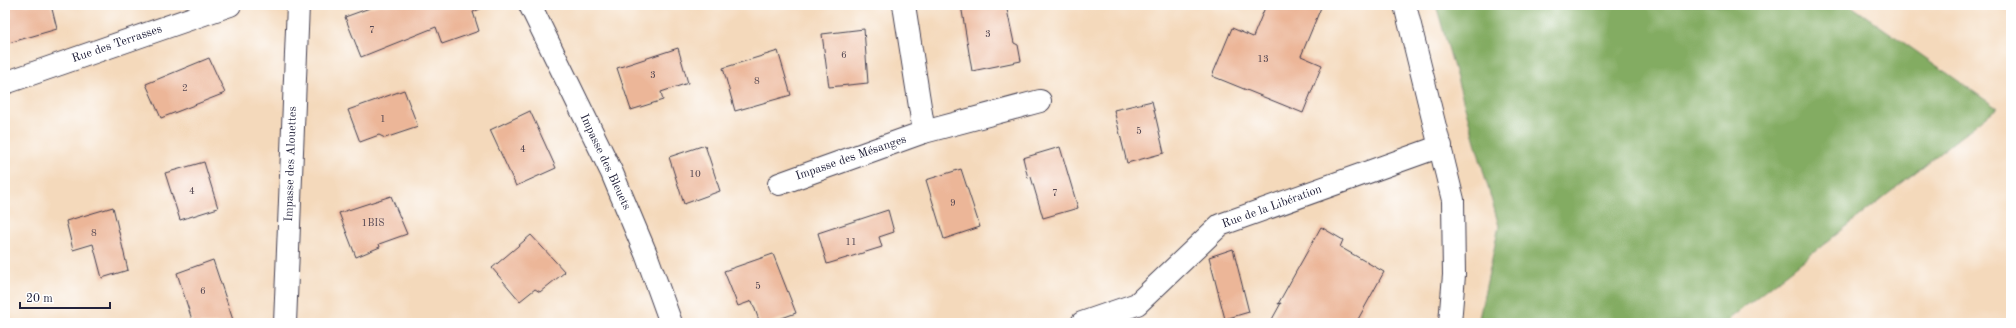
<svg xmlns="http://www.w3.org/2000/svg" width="2016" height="328" font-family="'Old Standard TT',serif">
	<rect width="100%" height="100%" fill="#fff"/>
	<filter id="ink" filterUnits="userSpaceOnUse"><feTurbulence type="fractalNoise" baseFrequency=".025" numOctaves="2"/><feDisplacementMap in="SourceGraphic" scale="8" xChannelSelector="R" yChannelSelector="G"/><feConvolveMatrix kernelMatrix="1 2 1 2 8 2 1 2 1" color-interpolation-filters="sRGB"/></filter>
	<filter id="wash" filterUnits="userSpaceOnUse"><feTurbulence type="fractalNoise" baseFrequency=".012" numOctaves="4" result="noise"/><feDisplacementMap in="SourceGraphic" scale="16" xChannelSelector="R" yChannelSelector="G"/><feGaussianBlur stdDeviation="0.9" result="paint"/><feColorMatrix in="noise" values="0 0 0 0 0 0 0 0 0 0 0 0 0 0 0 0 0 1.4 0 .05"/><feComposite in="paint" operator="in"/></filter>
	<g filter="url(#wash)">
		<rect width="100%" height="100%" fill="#f4d9bb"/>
		<polygon fill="#83ac62" stroke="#52674e" points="1436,5 1850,5 1997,108 1724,323 1478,323 1499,226"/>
		<g id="blocks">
			<g fill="#ecb698">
				<polygon points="5,5 51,5 57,29 5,44"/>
				<polygon points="378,5 487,5 487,6 473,12 479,31 442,44 436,27 361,57 345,17"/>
				<polygon points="961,5 1006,5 1014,43 1018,45 1021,61 972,71"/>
				<polygon points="1266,5 1322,5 1301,56 1322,65 1303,113 1212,76 1232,28 1253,37"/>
				<polygon points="864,29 868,83 829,87 822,34"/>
				<polygon points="678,48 688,83 661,92 663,100 631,110 617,68"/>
				<polygon points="778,51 791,95 735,111 723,68"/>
				<polygon points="209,58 225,93 161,118 146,84"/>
				<polygon points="404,90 418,127 385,138 379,135 360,142 348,110"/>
				<polygon points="1152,101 1164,153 1127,163 1114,110"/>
				<polygon points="530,111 556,168 516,186 490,130"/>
				<polygon points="705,145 720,191 684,204 669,157"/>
				<polygon points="1060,147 1078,208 1043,218 1031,177 1028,178 1023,158"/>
				<polygon points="204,162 218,208 180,220 165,173"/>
				<polygon points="961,169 980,227 944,239 926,180"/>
				<polygon points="391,196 407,234 379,244 380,247 356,257 339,213"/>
				<polygon points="113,207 128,270 102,278 93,244 73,250 66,221"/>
				<polygon points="888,210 894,232 879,237 882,247 827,264 818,233"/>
				<polygon points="1321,227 1343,240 1340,247 1384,272 1356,323 1270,323 1281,303 1278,304"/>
				<polygon points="531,235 565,272 540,292 535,289 520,301 492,268"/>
				<polygon points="1233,249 1249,312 1225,319 1209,257"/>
				<polygon points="773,254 796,313 768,323 760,323 752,301 738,306 724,271"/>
				<polygon points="213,260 234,323 193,323 177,273"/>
			</g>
		</g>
	</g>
	<g filter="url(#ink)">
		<use href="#blocks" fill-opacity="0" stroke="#423d4e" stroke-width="1"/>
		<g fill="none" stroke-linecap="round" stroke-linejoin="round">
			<g stroke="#423d4e" stroke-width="24">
				<g id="minor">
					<polyline points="530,5 612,173 646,254 671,323"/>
					<polyline points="5,83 230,5"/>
					<polyline points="924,132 1040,101"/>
					<polyline points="779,184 924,132 904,5"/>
					<polyline points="285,323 298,5"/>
					<polyline points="1082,323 1137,304 1220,225 1441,146"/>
				</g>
			</g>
			<g stroke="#423d4e" stroke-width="24">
				<polyline id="tertiary" points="1405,5 1453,200 1454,275 1450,323"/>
			</g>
			<use href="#minor" stroke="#fff" stroke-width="22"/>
			<use href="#tertiary" stroke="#fff" stroke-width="22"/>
		</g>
	</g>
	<g text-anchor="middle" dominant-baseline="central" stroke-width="4" stroke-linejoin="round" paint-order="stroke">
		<g font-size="10" fill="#544752">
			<text x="372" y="30">7</text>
			<text x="988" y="34">3</text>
			<text x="844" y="55">6</text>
			<text x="1263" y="59">13</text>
			<text x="653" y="75">3</text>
			<text x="757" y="81">8</text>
			<text x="185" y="88">2</text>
			<text x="383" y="119">1</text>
			<text x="1139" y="131">5</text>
			<text x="523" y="149">4</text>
			<text x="695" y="174">10</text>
			<text x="192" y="191">4</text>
			<text x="1055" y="193">7</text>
			<text x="953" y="203">9</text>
			<text x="373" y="223">1BIS</text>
			<text x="94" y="233">8</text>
			<text x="851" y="242">11</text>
			<text x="758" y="286">5</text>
			<text x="203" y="291">6</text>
		</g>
		<g font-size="12" fill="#22223b" stroke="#fff">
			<text transform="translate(117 44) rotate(-19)">Rue des Terrasses</text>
			<text transform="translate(851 158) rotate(-19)">Impasse des Mésanges</text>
			<text transform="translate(605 162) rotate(65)">Impasse des Bleuets</text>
			<text transform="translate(291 164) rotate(-88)">Impasse des Alouettes</text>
			<text transform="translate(1272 207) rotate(-20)">Rue de la Libération</text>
		</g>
	</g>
	<rect width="2016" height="328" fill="none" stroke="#fff" stroke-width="20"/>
	<path d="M20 302v6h90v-6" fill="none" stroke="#22223b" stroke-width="2"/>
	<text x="26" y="302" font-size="12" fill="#22223b" stroke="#ffffff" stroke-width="3" paint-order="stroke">20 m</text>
</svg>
